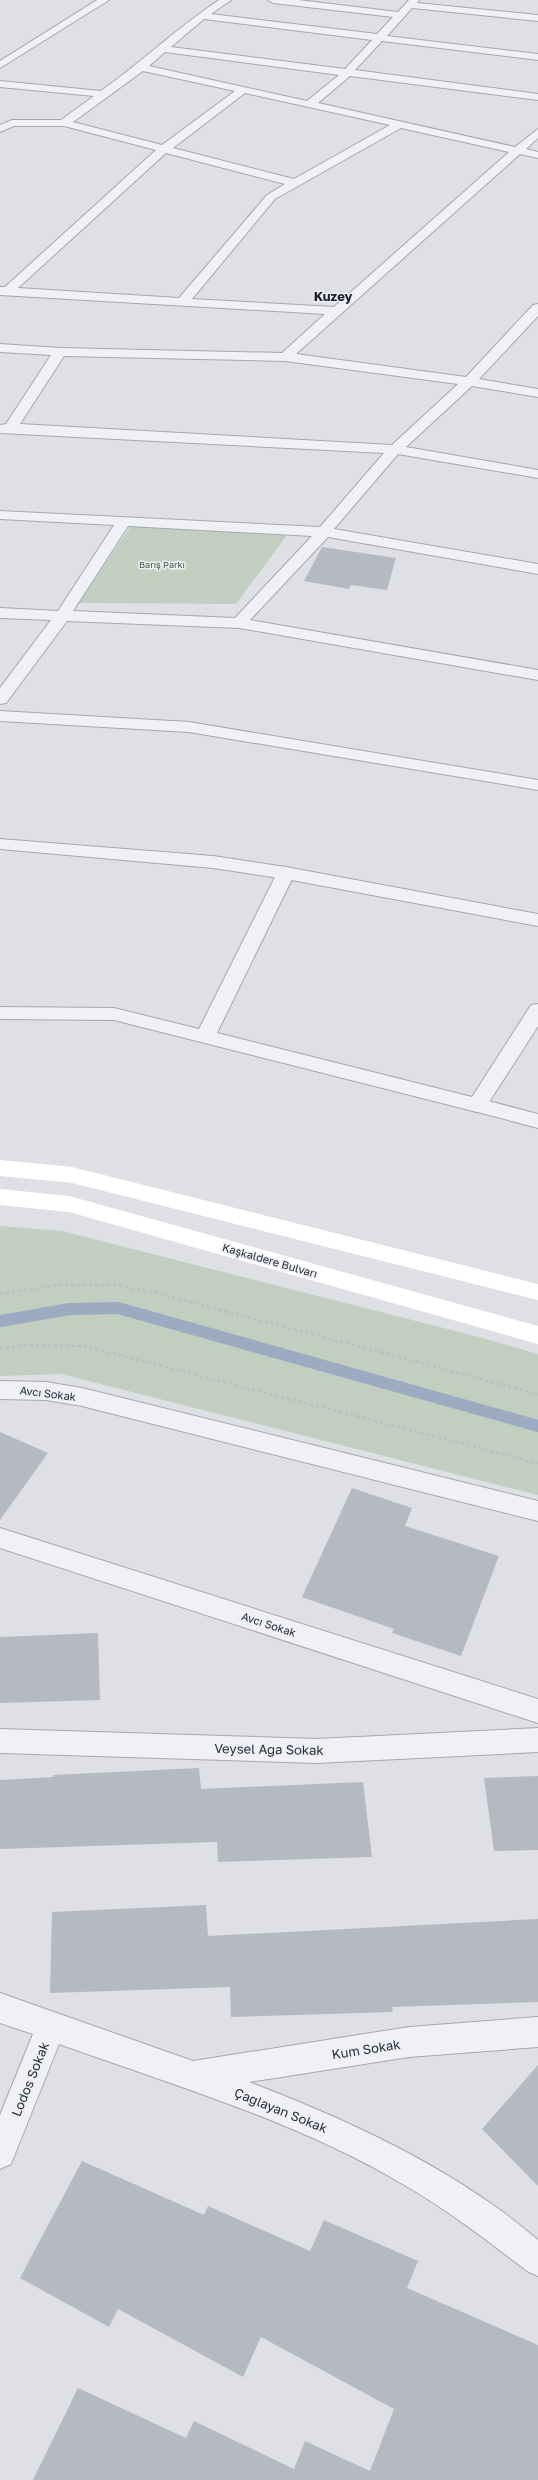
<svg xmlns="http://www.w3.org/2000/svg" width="538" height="2480" font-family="'Golos Text',sans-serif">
	<rect width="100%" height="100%" fill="#dee0e6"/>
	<g fill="#c2cfc0">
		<polygon points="133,523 290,531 236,604 78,603"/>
		<polygon points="0,1226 62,1231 479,1337 538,1354 538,1495 61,1374 0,1376"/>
	</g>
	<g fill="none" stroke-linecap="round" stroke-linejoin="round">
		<polyline stroke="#9caac2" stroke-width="12" points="0,1321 70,1309 118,1308 538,1426"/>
	</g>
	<g fill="#b6b9c2">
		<polygon points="322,547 396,558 387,590 351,585 349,589 304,581"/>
		<polygon points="0,1432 48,1453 0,1520"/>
		<polygon points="352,1488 412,1508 405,1526 499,1556 461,1656 392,1633 394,1629 302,1597"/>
		<polygon points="98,1633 100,1700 0,1703 0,1637"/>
		<polygon points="199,1768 201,1789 363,1782 372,1857 218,1862 217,1842 0,1849 0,1780 53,1777 53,1775"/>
		<polygon points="538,1776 538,1850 494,1851 484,1778"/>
		<polygon points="206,1905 208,1936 538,1919 538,2002 392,2007 393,2012 231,2017 230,1987 50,1993 52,1912"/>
		<polygon points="538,2065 538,2186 482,2129"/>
		<polygon points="82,2161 204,2215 208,2206 310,2251 324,2220 418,2261 407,2288 538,2345 538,2480 33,2480 78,2388 186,2438 194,2421 294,2469 305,2441 370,2471 394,2409 261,2337 243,2377 118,2309 109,2327 20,2278"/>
	</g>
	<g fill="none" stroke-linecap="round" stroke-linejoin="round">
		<g stroke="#a4a7af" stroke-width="2">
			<polygon id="pedestrian" points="477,1098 538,1114 538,1128 470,1110 467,1105 470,1100"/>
		</g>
		<g stroke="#a4a7af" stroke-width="2">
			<g id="minor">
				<polygon points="97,0 109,0 0,68 0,61"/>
				<path d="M219,0H231L211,14L377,34L393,17L273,3L268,0H298L398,12L409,0H419L417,3L538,15V21L412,8L387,36L538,54V60L382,41L355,70L538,94V100L350,76L318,103L515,147L538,129V138L526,149L538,152V158L520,154L296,354L466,377L533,305L538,304V316L479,379L538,389V397L472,386L406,447L538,470V478L398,454L334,529L538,564V574L328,537L250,620L538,670V680L239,628L67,621L6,703L0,704V688L51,620L0,618V608L58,611L114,525L0,519V511L320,527L384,453L0,433V425L6,424L51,355L0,352V344L60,348L282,353L325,314L0,295V287H5L156,150L64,126H14L0,132V125L12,120H61L94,96L0,87V81L101,91C142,62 178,27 219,0ZM204,19L372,40L345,69L171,47ZM165,52L339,75L307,101L149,66ZM143,71L235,91L162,145L73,122ZM245,93L390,125L294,179L173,148ZM401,128L509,152L334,307L192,299L275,199ZM166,153L285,184L267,195L179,298L18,288ZM64,356L285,361L458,384L392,445L20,424ZM128,526L312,536L235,618L73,611Z"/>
				<polygon points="0,711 189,722 538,780 538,790 189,732 0,721"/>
				<polygon points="286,867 292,869 295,873 217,1033 472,1097 531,1005 538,1004 538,1026 484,1110 477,1112 114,1020 0,1019 0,1007 114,1008 199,1029 277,873 280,869"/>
				<polygon points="0,1381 46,1382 82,1388 538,1501 538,1521 82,1406 46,1400 0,1399"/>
				<polygon points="0,1528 538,1699 538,1723 0,1548"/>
				<polygon points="538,1728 538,1752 317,1763 0,1753 0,1729 317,1739"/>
				<path d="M0,1993L193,2061L409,2027L538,2017V2047L409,2057L249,2082C332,2114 416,2151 490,2203C507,2214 522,2227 538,2240V2276L527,2271C488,2241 449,2211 406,2186C299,2122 176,2086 59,2044L11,2164L0,2169V2115L33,2034L0,2023Z"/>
			</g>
		</g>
		<g stroke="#a4a7af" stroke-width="2">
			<polygon id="tertiary" points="0,839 213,856 286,867 538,914 538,926 286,879 213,868 0,849"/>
		</g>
		<g stroke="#bcbec5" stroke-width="2.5" stroke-dasharray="3 3" stroke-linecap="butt">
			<polyline points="0,1294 58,1285 116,1285 157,1293 538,1394"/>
			<polyline points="0,1349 26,1345 84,1346 538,1463"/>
		</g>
		<use href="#pedestrian" fill="#f0f1f5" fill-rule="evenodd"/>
		<use href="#minor" fill="#f0f1f5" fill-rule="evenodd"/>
		<use href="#tertiary" fill="#f0f1f5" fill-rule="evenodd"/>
		<g fill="#fff" fill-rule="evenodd">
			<polygon points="0,1160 72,1167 538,1284 538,1300 72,1183 0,1176"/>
			<polygon points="0,1189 69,1196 538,1326 538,1344 69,1212 0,1205"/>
		</g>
	</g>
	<g text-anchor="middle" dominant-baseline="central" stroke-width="3" stroke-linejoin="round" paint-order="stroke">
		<g font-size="9" fill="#395538" stroke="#edeff4">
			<text x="162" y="564">Barış Parkı</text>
		</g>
		<g font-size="11" fill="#292d3b" stroke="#edeff4">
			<text transform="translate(270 1260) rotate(16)">Kaşkaldere Bulvarı</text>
			<text transform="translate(48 1393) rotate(7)">Avcı Sokak</text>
			<text transform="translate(269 1624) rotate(18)">Avcı Sokak</text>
		</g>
		<g font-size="13" font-weight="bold" fill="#1b1f2c" stroke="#edeff4">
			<text x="333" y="296">Kuzey</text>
		</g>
		<g font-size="13" fill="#292d3b" stroke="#edeff4">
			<text transform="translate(269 1749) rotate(1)">Veysel Ağa Sokak</text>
			<text transform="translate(366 2049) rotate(-9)">Kum Sokak</text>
			<text transform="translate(30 2079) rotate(-68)">Lodos Sokak</text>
			<text transform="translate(281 2110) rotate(22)">Çağlayan Sokak</text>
		</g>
	</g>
</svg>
